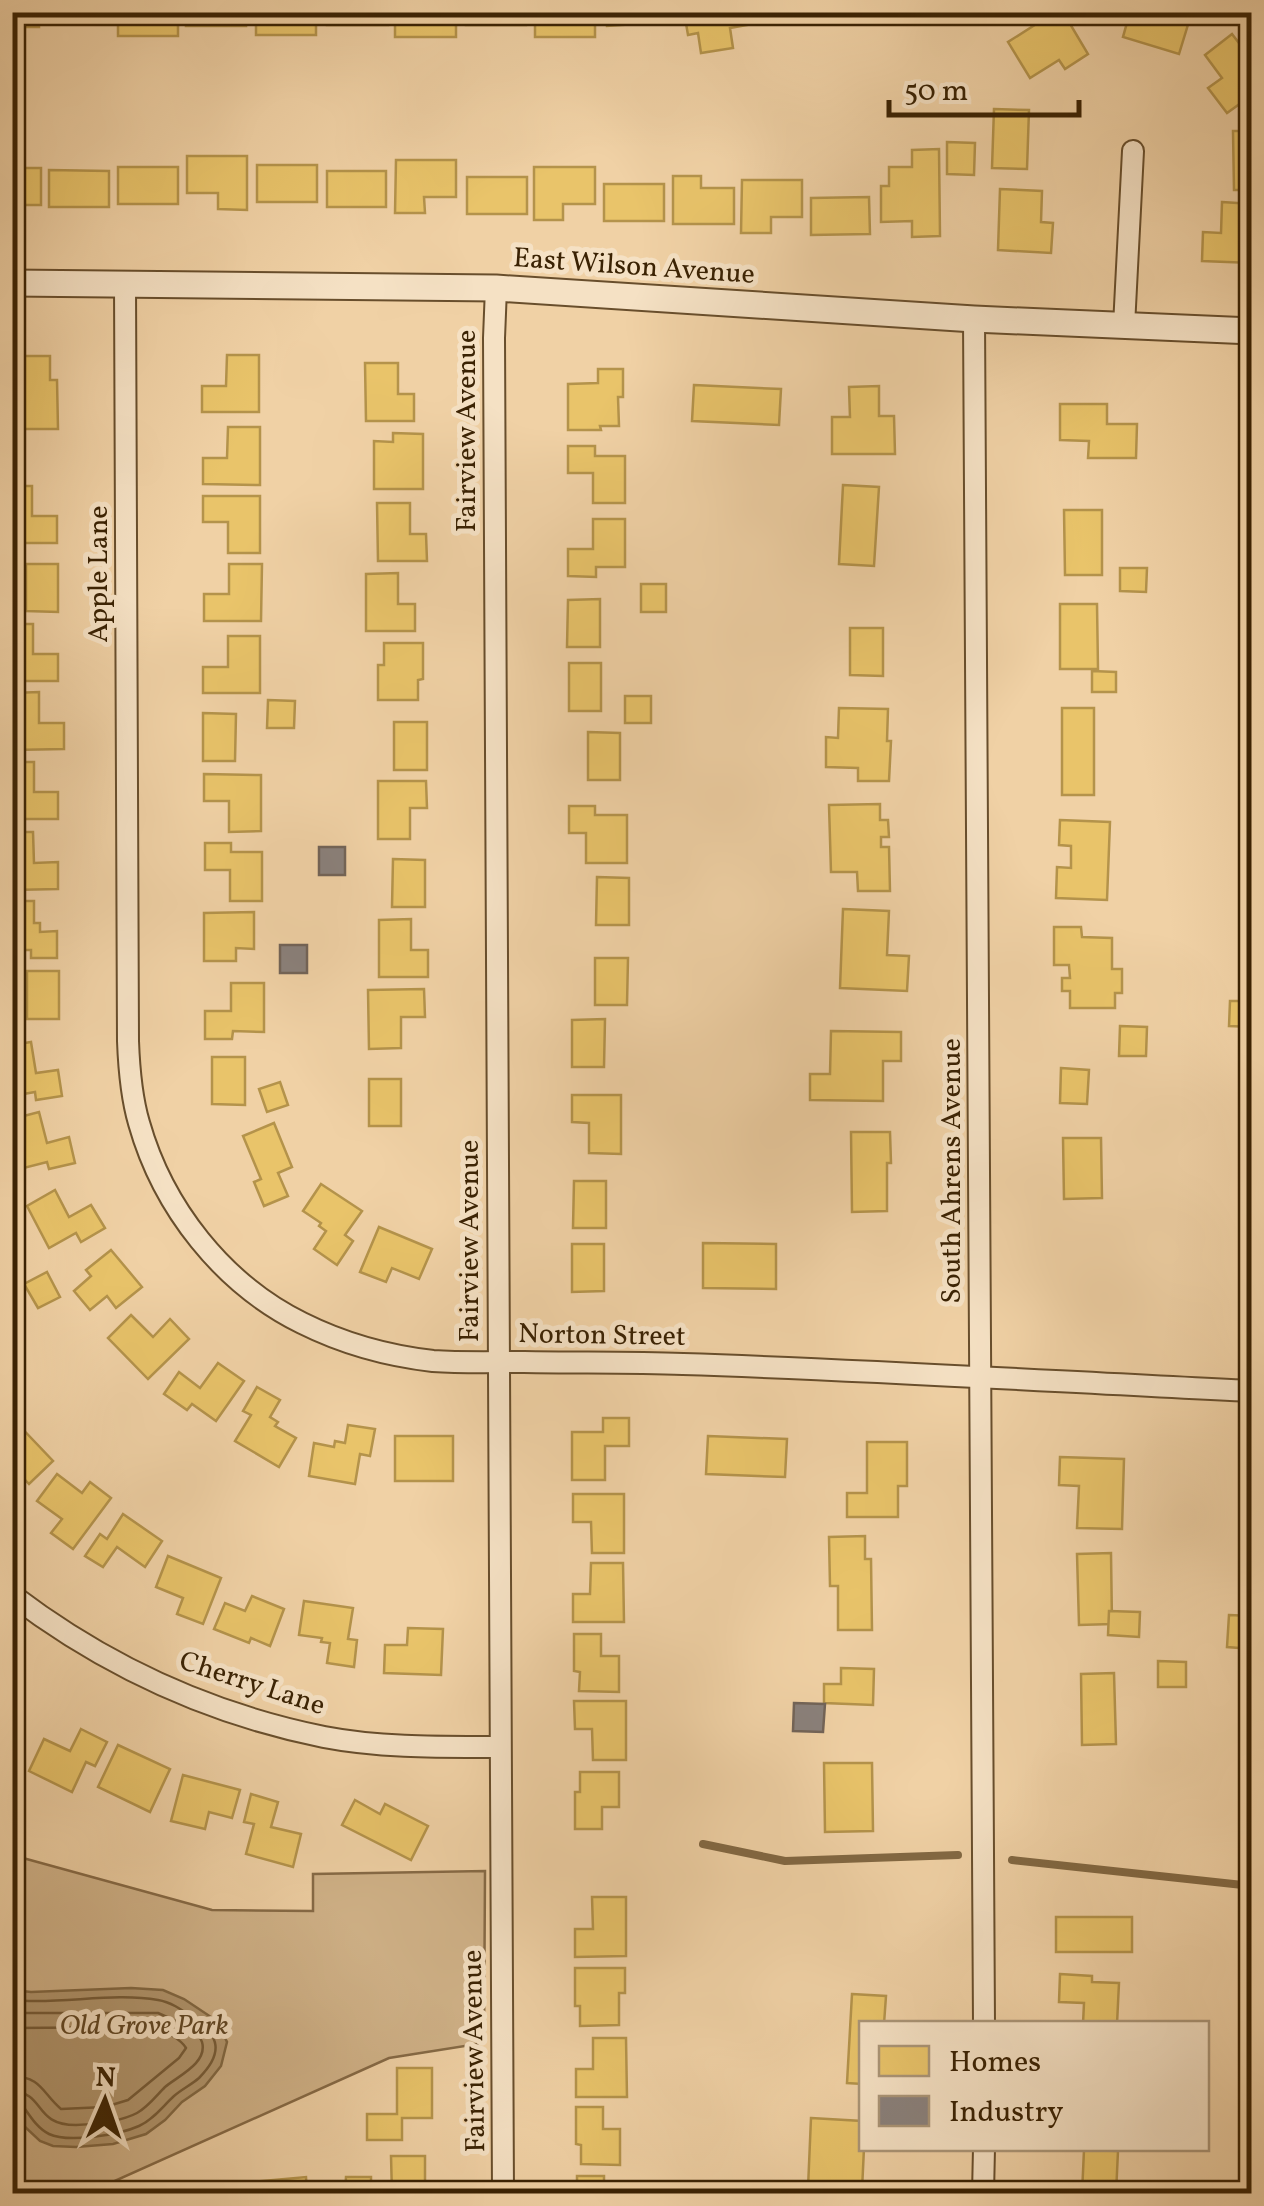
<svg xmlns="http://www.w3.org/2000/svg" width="1264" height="2206" font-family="Vollkorn,serif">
	<rect width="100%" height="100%" fill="#f0d1a5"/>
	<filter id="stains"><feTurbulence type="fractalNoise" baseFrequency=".002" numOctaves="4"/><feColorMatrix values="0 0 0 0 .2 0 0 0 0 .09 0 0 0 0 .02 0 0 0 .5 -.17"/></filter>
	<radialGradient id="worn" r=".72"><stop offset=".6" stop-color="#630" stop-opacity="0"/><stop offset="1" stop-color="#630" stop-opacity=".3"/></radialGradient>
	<polygon fill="#d1b389" stroke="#866a46" stroke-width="2.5" points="12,1855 212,1910 313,1911 313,1874 485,1871 484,2043 389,2058 88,2193 13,2193"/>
	<polygon fill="#b2966e" stroke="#826843" stroke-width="2.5" points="131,1988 163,1990 184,1999 217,2021 227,2042 221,2066 205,2086 182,2102 165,2120 146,2134 113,2144 76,2147 53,2146 40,2141 24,2126 13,2107 13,1990 31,1992"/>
	<g fill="#e9c46a" stroke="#b4934b" stroke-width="2.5">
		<rect x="12" y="12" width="27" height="15"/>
		<rect x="47" y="12" width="61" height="12"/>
		<rect x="118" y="12" width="60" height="24"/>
		<rect x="186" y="12" width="60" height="14"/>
		<rect x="256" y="12" width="60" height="23"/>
		<rect x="327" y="12" width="61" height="13"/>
		<rect x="395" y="12" width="61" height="25"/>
		<rect x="466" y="12" width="60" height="13"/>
		<rect x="535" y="12" width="60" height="25"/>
		<polygon points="606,12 667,12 667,22 607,26"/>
		<polygon points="684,12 745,12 747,25 730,28 733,48 701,53 698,33 688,35"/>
		<polygon points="1055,12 1063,12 1088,54 1065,69 1059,60 1030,78 1008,42"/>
		<polygon points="1130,12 1170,12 1190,18 1179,54 1123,37"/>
		<polygon points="1232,34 1252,60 1252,95 1227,113 1208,88 1222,78 1205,55"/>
		<polygon points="994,109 1029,110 1027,169 992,168"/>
		<polygon points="1233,131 1252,131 1252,190 1234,190"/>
		<polygon points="947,142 975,143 974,175 947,174"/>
		<polygon points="939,149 940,236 912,237 912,221 881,222 881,186 889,186 889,167 912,167 912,150"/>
		<polygon points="187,156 247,156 247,210 218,209 218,193 187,193"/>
		<polygon points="396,160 456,160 456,197 424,197 425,213 395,213"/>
		<rect x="257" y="165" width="60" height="37"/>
		<rect x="118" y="167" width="60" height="37"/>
		<polygon points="534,167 595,167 595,204 563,204 563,220 534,220"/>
		<rect x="12" y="168" width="29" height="37"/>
		<polygon points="49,170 109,171 109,207 49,207"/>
		<rect x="327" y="171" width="59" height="36"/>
		<polygon points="673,176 701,176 701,188 734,188 734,224 673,224"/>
		<rect x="467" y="177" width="60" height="37"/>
		<polygon points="742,180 802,180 802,217 771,217 771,233 741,233"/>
		<rect x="604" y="184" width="60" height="37"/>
		<polygon points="1000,189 1042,191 1041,222 1053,223 1051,253 998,250"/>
		<polygon points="869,197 870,234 811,235 811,198"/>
		<polygon points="1222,202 1252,204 1252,263 1202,261 1203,232 1221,233"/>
		<polygon points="227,355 259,355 259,412 202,412 202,386 226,386"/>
		<polygon points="23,356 50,356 50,380 57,380 58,429 24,429"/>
		<polygon points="365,363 398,363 398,394 414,394 414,421 366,421"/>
		<polygon points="598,369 623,369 623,397 618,397 619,426 600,426 601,430 568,430 568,384 598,383"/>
		<polygon points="694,385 781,389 779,425 692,421"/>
		<polygon points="879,386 879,416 894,416 895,454 832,454 832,417 850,417 849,387"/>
		<polygon points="1060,404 1107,404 1107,424 1137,424 1136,458 1088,458 1089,441 1060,440"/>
		<polygon points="228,427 260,427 260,485 203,484 203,458 227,458"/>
		<polygon points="393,433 423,434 423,489 374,489 374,441 393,442"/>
		<polygon points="568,446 595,446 595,456 625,456 625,503 593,503 593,473 568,473"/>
		<polygon points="843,485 879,487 874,566 839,564"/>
		<polygon points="12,486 32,486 32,516 57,516 57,543 12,543"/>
		<polygon points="203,496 260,496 260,553 228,553 228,522 203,522"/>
		<polygon points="1243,496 1252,496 1252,520 1242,519"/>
		<polygon points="377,503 410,503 410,534 426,534 427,561 378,561"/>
		<polygon points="1064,510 1102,510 1102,575 1065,575"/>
		<polygon points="593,519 625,519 625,567 596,567 596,577 568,576 568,549 593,549"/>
		<polygon points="26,564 58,564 58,612 26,611"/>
		<polygon points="229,564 262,564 261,621 204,621 204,594 229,594"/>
		<polygon points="1120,568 1147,568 1146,592 1120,591"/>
		<polygon points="398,573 398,604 415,604 415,631 366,631 366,574"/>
		<rect x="641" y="584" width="25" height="28"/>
		<polygon points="600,599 600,647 567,647 568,600"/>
		<polygon points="1060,604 1097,604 1098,669 1060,669"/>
		<polygon points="12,624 33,624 33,654 58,654 58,681 12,681"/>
		<polygon points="850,628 883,628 883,676 850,675"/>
		<polygon points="228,636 260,636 260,693 203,693 203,667 228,667"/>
		<polygon points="384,643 423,643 423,679 418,680 418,700 378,700 378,665 384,665"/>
		<rect x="569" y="663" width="32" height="48"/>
		<polygon points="1092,671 1116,672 1116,692 1092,692"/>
		<polygon points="39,692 39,723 64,723 64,749 12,750 12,693"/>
		<rect x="625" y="696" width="26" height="27"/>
		<polygon points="268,700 295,701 294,728 267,728"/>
		<polygon points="839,708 888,709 887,741 891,741 889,781 858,781 858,768 826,767 826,737 838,738"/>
		<rect x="1062" y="708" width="32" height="87"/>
		<polygon points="203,713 236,714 235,761 203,761"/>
		<rect x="394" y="722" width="33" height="48"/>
		<polygon points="588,732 620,733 620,780 588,780"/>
		<polygon points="12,762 34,762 34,792 58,792 58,819 12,819"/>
		<polygon points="204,774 261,775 261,831 229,832 229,801 204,801"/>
		<polygon points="378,781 426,781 427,808 410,808 410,839 378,839"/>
		<polygon points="880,804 880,820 888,820 889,837 881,837 881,847 889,847 890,891 858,891 857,872 831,872 829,805"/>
		<polygon points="569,806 595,806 595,815 627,815 627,863 586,863 586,833 569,833"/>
		<polygon points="1060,820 1110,822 1107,900 1056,898 1057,867 1071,868 1071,846 1059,845"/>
		<polygon points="12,832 33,832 34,863 58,862 58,889 12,890"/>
		<polygon points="205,843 231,843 231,852 262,852 262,901 230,901 230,870 205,870"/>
		<polygon points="393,859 425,860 425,907 392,907"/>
		<polygon points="597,877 629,878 629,925 596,925"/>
		<polygon points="12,901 34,901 34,923 40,923 40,932 57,931 57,958 31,958 31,950 12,950"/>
		<polygon points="843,909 889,911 887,955 909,956 907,991 840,988"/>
		<polygon points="254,912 254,949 236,948 236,961 204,961 204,913"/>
		<polygon points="411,919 411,950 428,950 428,977 379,977 379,920"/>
		<polygon points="1054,927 1081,927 1082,937 1112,938 1112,969 1122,969 1122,993 1115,993 1115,1008 1070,1008 1070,991 1062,991 1062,978 1070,978 1069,965 1054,965"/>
		<polygon points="595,958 628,958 627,1005 595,1005"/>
		<rect x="27" y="971" width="32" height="48"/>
		<polygon points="231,983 264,983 264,1032 233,1031 232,1039 205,1039 205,1011 231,1011"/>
		<polygon points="424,989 425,1017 401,1017 401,1048 369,1049 368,990"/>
		<polygon points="1230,1001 1252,1001 1252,1027 1229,1026"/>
		<polygon points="605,1019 604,1067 572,1067 572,1020"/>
		<polygon points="1120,1026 1147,1027 1146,1056 1119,1056"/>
		<polygon points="831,1031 901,1032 901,1061 883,1061 883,1101 810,1100 810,1074 830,1074"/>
		<polygon points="31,1042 36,1073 58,1070 62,1096 36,1100 35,1092 12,1096 12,1045"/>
		<polygon points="212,1057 245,1057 245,1105 212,1104"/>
		<polygon points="1061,1068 1089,1070 1087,1104 1060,1103"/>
		<rect x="369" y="1079" width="32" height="47"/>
		<polygon points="280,1082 288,1105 267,1112 259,1089"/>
		<polygon points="572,1095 621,1095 621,1154 589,1153 589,1123 572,1122"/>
		<polygon points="39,1112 47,1143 69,1137 75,1163 49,1169 47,1162 12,1171 12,1119"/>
		<polygon points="274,1123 292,1167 278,1173 288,1196 264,1206 254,1182 261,1179 243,1136"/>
		<polygon points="851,1132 890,1132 891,1163 887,1163 887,1211 852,1212"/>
		<polygon points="1063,1138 1101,1138 1102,1198 1064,1199"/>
		<polygon points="574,1181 606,1181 606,1228 573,1228"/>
		<polygon points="321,1184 362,1211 345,1235 353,1241 337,1265 314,1249 326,1231 319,1226 321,1223 303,1211"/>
		<polygon points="55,1190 69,1217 91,1205 105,1228 81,1242 76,1233 49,1248 27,1206"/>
		<polygon points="379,1227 432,1249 419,1279 392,1268 386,1282 360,1272"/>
		<polygon points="703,1243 776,1244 776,1289 703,1288"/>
		<polygon points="572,1244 604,1244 604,1291 572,1292"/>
		<polygon points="111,1250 142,1287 116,1308 107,1296 90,1310 74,1291 91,1276 86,1270"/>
		<polygon points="47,1272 60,1297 38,1308 24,1284"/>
		<polygon points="131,1315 153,1337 170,1319 189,1339 148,1379 108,1338"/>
		<polygon points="218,1363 244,1381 216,1421 192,1404 187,1410 164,1394 179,1372 200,1388"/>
		<polygon points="257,1387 280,1400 270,1417 278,1422 275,1426 296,1438 279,1467 235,1441 251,1415 243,1411"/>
		<polygon points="603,1418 629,1418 629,1446 605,1446 605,1480 572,1480 572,1432 603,1432"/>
		<polygon points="14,1420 53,1461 29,1484 12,1466 12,1422"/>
		<polygon points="348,1425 375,1429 370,1456 360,1454 355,1484 309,1476 314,1443 334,1447 335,1441 345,1443"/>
		<rect x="395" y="1436" width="58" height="45"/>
		<polygon points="708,1436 787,1439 785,1477 706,1474"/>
		<polygon points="867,1442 907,1442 907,1486 898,1486 898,1517 847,1517 847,1493 867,1493"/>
		<polygon points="1060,1457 1124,1459 1122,1529 1077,1528 1079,1486 1059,1485"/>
		<polygon points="57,1474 82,1493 90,1482 111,1498 73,1549 51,1533 62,1519 37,1501"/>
		<polygon points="573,1494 624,1494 624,1553 592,1553 591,1522 573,1522"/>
		<polygon points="123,1514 162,1541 145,1567 117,1547 103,1567 85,1556 100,1534 107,1539"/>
		<polygon points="865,1536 865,1559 871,1559 872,1630 838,1630 838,1586 830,1586 829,1537"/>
		<polygon points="1111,1553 1112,1624 1079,1625 1077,1554"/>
		<polygon points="168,1556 221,1578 203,1624 177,1614 183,1598 156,1587"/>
		<polygon points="591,1563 623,1563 624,1622 573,1622 573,1594 590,1594"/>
		<polygon points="252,1596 284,1609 270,1646 251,1638 249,1643 214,1629 225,1603 245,1611"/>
		<polygon points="304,1601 353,1608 348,1639 357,1640 354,1667 327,1663 330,1643 321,1642 322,1638 299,1635"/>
		<polygon points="1109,1611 1140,1612 1139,1637 1108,1635"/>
		<polygon points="1229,1615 1252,1616 1252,1649 1227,1647"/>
		<polygon points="408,1628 443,1629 441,1675 384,1673 385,1645 407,1645"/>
		<polygon points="574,1634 601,1634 601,1656 619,1656 619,1692 579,1691 580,1672 574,1671"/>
		<polygon points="1158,1661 1186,1662 1186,1687 1158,1687"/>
		<polygon points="841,1668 874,1669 873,1705 824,1703 824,1684 841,1684"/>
		<polygon points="1114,1673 1116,1744 1082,1745 1081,1674"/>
		<polygon points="574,1701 626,1701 626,1760 593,1760 592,1729 575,1729"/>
		<polygon points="81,1729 107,1742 95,1766 86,1762 72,1792 29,1771 44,1739 70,1751"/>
		<polygon points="118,1745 170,1769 150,1812 98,1787"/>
		<polygon points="824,1763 872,1763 873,1831 825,1832"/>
		<polygon points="580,1772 619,1772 619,1807 602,1807 602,1829 575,1829 575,1792 580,1792"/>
		<polygon points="183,1775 240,1790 232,1818 209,1812 205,1829 171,1821"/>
		<polygon points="251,1794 278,1802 271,1827 301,1834 293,1867 246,1854 254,1824 244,1822"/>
		<polygon points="355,1800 380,1814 385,1804 428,1826 411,1860 342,1825"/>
		<polygon points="592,1897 626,1897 626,1956 575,1957 575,1929 593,1929"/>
		<rect x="1056" y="1917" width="76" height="35"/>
		<polygon points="575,1968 625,1968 625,1993 619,1993 619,2025 580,2026 580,2006 575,2006"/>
		<polygon points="1060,1974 1092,1976 1092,1982 1119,1983 1117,2024 1083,2024 1084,2003 1059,2002"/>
		<polygon points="852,1994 886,1996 884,2024 862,2024 862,2084 847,2083"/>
		<polygon points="593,2038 626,2038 627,2097 576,2097 576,2069 593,2069"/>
		<polygon points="397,2068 432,2068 432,2118 402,2118 402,2140 367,2140 367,2114 397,2114"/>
		<polygon points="576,2107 603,2107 603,2129 620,2129 620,2165 581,2164 581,2145 576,2144"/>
		<polygon points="811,2118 862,2121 862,2148 864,2148 862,2190 808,2188"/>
		<polygon points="1084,2150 1118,2151 1116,2194 1082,2194"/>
		<polygon points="391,2156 425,2156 425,2194 392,2194"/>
		<rect x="577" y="2176" width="27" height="18"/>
		<polygon points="306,2177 307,2194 231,2194 231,2184"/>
		<polygon points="346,2177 371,2177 371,2194 345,2194"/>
	</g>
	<g fill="#8a817c" stroke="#726458" stroke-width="2.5">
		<rect x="319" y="847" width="26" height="28"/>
		<rect x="280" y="945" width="27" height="28"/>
		<polygon points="794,1703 825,1704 823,1732 793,1731"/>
	</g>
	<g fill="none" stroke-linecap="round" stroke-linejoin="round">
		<g stroke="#765c38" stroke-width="2.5">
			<path d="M12,2000C60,2005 112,1992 158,2000C171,2002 182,2010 192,2017C220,2035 224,2053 199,2078C191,2085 182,2089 174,2096C163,2106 153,2120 139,2126C119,2135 68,2143 49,2134C37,2128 30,2116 23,2106L12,2104"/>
			<path d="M12,2013H158C168,2017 199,2031 202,2042C208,2063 178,2076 165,2087C156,2096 148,2107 137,2113C120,2122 96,2124 76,2125C33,2125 46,2093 12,2091"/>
			<path d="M12,2028L154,2027C165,2032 180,2038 186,2048L179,2058L128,2100L105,2107L61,2109C42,2093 42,2077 12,2076"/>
		</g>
		<g stroke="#826843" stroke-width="8">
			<polyline points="703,1844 785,1861 958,1855"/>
			<polyline points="1012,1860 1252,1886"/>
		</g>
		<g stroke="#684e2c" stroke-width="24">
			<g id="minor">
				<path d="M125,283L128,1041C129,1068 131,1096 139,1123C163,1208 223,1284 302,1323C342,1343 389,1356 433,1361C463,1363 494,1362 524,1362C577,1363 630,1362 683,1364C873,1370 1062,1382 1252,1391"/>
				<polyline points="496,288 494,338 503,2194"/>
				<polyline points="974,319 984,2024"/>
				<polyline points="1124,326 1133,151"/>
				<path d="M12,1595C104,1665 210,1714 324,1737C381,1748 441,1747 499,1747"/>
				<polyline points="983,2194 984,2148"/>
			</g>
		</g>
		<g stroke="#684e2c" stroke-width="29">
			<polyline id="tertiary" points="12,283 496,288 974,319 1252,331"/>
		</g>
		<use href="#minor" stroke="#f5e1c4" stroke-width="20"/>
		<use href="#tertiary" stroke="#f5e1c4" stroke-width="25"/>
	</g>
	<g text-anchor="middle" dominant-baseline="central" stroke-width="10" stroke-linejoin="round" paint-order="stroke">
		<g font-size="28" fill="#3a2203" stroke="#f5e1c4">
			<text transform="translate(634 267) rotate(4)">East Wilson Avenue</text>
			<text transform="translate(467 431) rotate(-90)">Fairview Avenue</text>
			<text transform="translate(99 574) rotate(-90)">Apple Lane</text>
			<text transform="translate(952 1171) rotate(-90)">South Ahrens Avenue</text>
			<text transform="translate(470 1241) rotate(-90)">Fairview Avenue</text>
			<text transform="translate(602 1336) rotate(1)">Norton Street</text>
			<text transform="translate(252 1684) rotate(18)">Cherry Lane</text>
			<text transform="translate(475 2051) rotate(-91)">Fairview Avenue</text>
		</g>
		<g font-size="28" font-style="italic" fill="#604624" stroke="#f5e1c4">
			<text x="144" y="2026">Old Grove Park</text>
		</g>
	</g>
	<rect width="1264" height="2206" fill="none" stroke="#f0d1a5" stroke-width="50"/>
	<rect x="15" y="15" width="1234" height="2176" fill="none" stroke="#3a2203" stroke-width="5"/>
	<rect x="25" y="25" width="1214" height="2156" fill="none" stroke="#3a2203" stroke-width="2.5"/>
	<rect x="859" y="2021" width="350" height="130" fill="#f5e1c4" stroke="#aa9577" stroke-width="2.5"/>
	<rect x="879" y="2046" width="50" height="30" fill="#e9c46a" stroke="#aa9577" stroke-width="2.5"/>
	<text x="949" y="2071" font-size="30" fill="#3a2203">Homes</text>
	<rect x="879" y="2096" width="50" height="30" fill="#8a817c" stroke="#aa9577" stroke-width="2.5"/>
	<text x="949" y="2121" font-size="30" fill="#3a2203">Industry</text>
	<g transform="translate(105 2101) rotate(2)" stroke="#f5e1c4" stroke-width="8" paint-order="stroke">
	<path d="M0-8L18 38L0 25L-18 38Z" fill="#3a2203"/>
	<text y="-15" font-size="28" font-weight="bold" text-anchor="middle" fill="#3a2203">N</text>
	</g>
	<path d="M889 100v15h190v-15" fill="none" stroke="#3a2203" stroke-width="5"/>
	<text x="904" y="100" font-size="30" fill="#3a2203" stroke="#f5e1c4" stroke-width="8" paint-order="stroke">50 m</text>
	<rect width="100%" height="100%" filter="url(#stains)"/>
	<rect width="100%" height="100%" fill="url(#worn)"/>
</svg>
